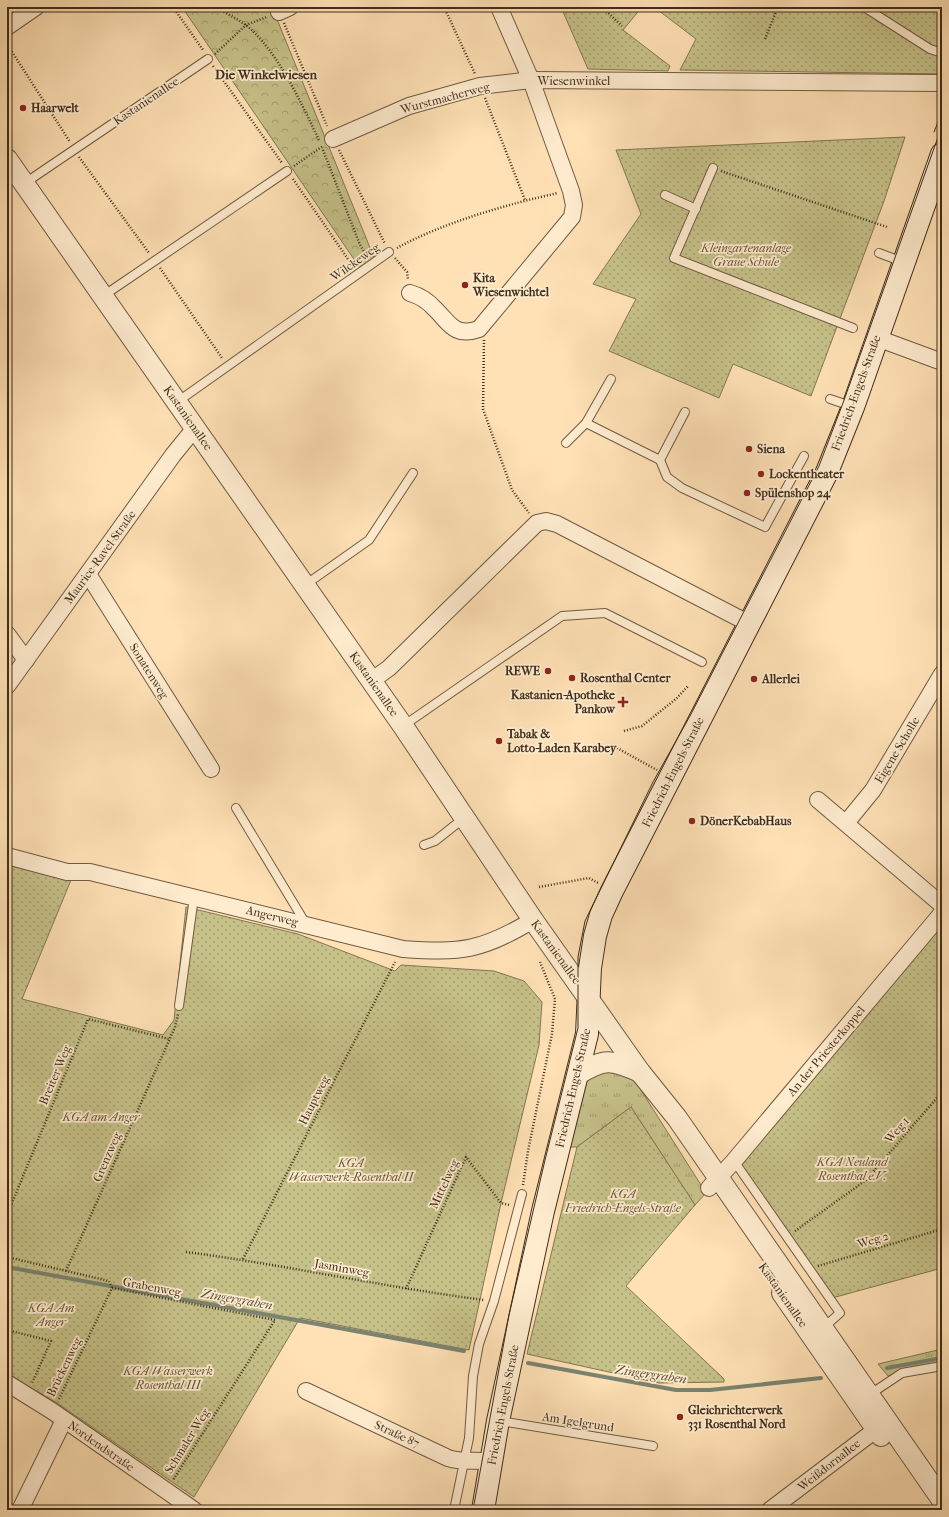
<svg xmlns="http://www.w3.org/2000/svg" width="949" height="1517" font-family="'IM FELL French Canon',serif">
	<defs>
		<pattern id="grass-tufts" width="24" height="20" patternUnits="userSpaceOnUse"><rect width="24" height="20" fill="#c6c189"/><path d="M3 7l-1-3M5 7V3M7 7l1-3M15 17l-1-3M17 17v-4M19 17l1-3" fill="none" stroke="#a29d6f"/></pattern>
		<pattern id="forest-crowns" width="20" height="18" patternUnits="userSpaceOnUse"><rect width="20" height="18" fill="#c6c189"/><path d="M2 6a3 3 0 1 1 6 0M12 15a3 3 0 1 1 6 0" fill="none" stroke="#a29d6f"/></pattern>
		<pattern id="garden-dots" width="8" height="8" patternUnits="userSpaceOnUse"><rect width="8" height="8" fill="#c6c189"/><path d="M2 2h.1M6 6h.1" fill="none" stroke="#a29d6f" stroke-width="1.8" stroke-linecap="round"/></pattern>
	</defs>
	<rect width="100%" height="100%" fill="#ffe1b5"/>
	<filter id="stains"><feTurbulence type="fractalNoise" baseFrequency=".005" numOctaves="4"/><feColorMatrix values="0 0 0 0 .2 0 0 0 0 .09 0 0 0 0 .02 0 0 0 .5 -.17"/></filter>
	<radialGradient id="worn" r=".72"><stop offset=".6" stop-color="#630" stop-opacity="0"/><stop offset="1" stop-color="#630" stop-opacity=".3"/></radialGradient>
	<g fill="url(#grass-tufts)" stroke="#837752">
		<polygon points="597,1067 632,1076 706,1193 695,1205 631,1107 577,1147 568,1147 577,1089"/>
		<polygon points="942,1349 942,1362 922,1365 888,1376 878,1364"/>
	</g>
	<polygon fill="url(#forest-crowns)" stroke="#837752" points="182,7 272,7 375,260 360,268"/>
	<g fill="url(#garden-dots)" stroke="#837752">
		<polygon points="561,7 642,7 623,30 670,66 668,71 588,69"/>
		<polygon points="654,7 942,7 942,74 680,70 696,39"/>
		<polygon points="905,137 884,201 811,396 733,364 719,398 609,351 636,299 593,284 641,214 616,150"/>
		<polygon points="7,865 71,880 22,999 163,1035 174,1020 186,907 298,934 395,971 401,965 494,971 524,981 542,1002 539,1045 501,1203 469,1350 300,1318 194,1497 57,1403 7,1374"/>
		<polygon points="942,922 942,1268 832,1298 738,1163"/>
		<polygon points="631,1107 695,1205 626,1286 724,1379 724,1382 659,1383 527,1354 577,1147"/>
	</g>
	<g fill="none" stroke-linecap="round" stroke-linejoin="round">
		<g stroke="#7a8471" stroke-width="4">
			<polyline points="7,1267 464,1351"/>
			<polyline points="528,1363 676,1390 710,1390 821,1378"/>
			<polyline points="887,1368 942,1358"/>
		</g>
		<g stroke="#705a42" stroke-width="10">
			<g id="service">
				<polyline points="864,7 930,49 942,53"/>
				<polyline points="713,168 674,258 853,328"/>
				<polyline points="25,183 208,59"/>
				<polyline points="665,195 696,209"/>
				<polyline points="879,253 903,262"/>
				<polyline points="103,296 287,171"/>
				<polyline points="830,399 851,406"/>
				<polyline points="177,402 389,252"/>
				<polyline points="586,423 660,460 667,477 682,488 765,527 804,456"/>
				<polyline points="566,443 586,423 611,379"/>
				<polyline points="660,460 685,412"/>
				<polyline points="305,585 369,540 413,473"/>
				<polyline points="403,726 562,616 605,613 702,662"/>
				<polyline points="236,808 306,924"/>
				<polyline points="424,845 435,841 464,818"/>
				<polyline points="179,1006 194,897"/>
				<polyline points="734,1161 840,1313 823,1328"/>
				<polyline points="869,1395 902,1373 942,1366"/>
				<polyline points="500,1421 653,1446"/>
				<polyline points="454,1510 469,1438 473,1376 479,1344 494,1301 522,1194"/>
			</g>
		</g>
		<g stroke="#705a42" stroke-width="18">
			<g id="minor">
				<polyline points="279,12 290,7"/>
				<polyline points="7,27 36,7"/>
				<polyline points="333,139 409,106 480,86 531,80 942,83"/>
				<path d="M410,293C420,296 427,300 434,308C449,322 454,338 479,329L572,217L574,205L571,191L531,80L499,7"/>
				<polyline points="877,338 942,362"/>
				<polyline points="88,574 211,769"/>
				<polyline points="7,634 26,660"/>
				<polyline points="371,681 389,668 537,523 546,521 557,524 750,624"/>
				<polyline points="7,686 173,455 195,428"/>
				<polyline points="818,800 942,905"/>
				<polyline points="846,823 873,790 942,674"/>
				<path d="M7,856L67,872H90L403,949C461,953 482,951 533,920"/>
				<polyline points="709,1188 734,1161 942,913"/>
				<polyline points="7,1383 52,1411 194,1510"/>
				<path d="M306,1391L448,1458C462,1463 477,1459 492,1462"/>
				<polyline points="20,1510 64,1420"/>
				<polyline points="770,1510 886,1422"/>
			</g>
		</g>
		<g stroke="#705a42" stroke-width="22">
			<g id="tertiary">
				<polyline points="7,159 403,726 533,920 640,1072 677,1118 942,1500"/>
				<path d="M577,1075C604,1058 611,1059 640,1072"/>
				<polyline points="782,1293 881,1436"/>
			</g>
		</g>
		<g stroke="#402d1b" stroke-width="24">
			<polyline id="secondary" points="483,1510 498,1421 543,1211 587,1034 590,968 595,936 601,915 612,891 827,472 853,407 942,154"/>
		</g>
		<g stroke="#402d1b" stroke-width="2.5" stroke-dasharray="1 2" stroke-linecap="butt">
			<polyline points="173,7 203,50"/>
			<path d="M216,7C229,15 244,22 254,32C283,62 301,103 319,140"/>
			<polyline points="444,7 475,74"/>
			<polyline points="602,7 622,26"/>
			<polyline points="284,23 327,126"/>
			<polyline points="765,39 778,7"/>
			<polyline points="7,44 70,142"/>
			<polyline points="215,54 246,25 267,17"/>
			<polyline points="213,66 282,163"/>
			<polyline points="485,98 525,200"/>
			<polyline points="323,150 360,245 367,256"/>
			<polyline points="339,150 385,244"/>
			<polyline points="79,157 149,253"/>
			<polyline points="294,166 323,146"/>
			<polyline points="721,171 887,227"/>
			<polyline points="293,179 352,265"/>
			<path d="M397,248C442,223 508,204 558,193"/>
			<polyline points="395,258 407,272 408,280"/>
			<polyline points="160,268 222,358"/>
			<polyline points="484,340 483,409 512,490 529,513"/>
			<polyline points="624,731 642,726 677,698 688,686"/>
			<polyline points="617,748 657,770"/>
			<polyline points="539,887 589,878 598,883"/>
			<polyline points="523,1185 528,1151 552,1034 555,999 540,962"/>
			<polyline points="7,1215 88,1019 169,1039"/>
			<polyline points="795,1231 866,1180 942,1092"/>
			<path d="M186,1252C286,1265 384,1287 484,1300"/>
			<polyline points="7,1257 109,1281 112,1288"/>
			<polyline points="243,1259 395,962"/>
			<polyline points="818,1266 942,1229"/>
			<polyline points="66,1271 175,1027 178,1014"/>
			<polyline points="112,1288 275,1320 173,1480"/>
			<polyline points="406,1289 466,1157 501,1203 509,1205"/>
			<polyline points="7,1330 51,1341 32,1383"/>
			<polyline points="59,1399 112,1288"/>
		</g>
		<use href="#service" stroke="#ffeccf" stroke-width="8"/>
		<use href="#minor" stroke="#ffeccf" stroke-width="16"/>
		<use href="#tertiary" stroke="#ffeccf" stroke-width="20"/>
		<use href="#secondary" stroke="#ffeccf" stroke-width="22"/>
		<g stroke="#402d1b" stroke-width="1">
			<polyline points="934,132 942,112"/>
			<polyline points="473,1510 509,1315 545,1160 578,1028 578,957 585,921 653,782 690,716 819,466 843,403 942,126"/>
		</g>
	</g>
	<g fill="#8f2418" stroke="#ffeccf" stroke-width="1.5">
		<circle cx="23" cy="108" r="4"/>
		<circle cx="465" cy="285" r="4"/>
		<circle cx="749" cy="449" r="4"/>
		<circle cx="761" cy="474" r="4"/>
		<circle cx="747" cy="493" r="4"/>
		<circle cx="548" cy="671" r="4"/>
		<circle cx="572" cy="678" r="4"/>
		<circle cx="754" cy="679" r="4"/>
		<path d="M621 696h4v4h4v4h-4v4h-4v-4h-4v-4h4z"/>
		<circle cx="499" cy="741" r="4"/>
		<circle cx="692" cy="821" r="4"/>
		<circle cx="680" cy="1417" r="4"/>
	</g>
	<g text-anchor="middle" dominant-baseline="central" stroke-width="3.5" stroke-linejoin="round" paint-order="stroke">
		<g font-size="12" fill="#402d1b" stroke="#ffeccf">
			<text x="574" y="81">Wiesenwinkel</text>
			<text transform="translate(445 98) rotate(-15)">Wurstmacherweg</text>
			<text transform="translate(146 101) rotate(-34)">Kastanienallee</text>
			<text transform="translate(355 262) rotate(-35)">Wilckeweg</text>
			<text transform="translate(856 393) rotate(-70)">Friedrich-Engels-Straße</text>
			<text transform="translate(188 418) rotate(55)">Kastanienallee</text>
			<text transform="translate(100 557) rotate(-54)">Maurice-Ravel-Straße</text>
			<text transform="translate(149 671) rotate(58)">Sonatenweg</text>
			<text transform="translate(374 684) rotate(55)">Kastanienallee</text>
			<text transform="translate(897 750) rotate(-59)">Eigene Scholle</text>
			<text transform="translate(673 772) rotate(-63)">Friedrich-Engels-Straße</text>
			<text transform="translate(272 916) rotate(14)">Angerweg</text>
			<text transform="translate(556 952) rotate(54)">Kastanienallee</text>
			<text transform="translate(826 1051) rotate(-50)">An der Priesterkoppel</text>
			<text transform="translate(55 1075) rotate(-67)">Breiter Weg</text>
			<text transform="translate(573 1088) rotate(-77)">Friedrich-Engels-Straße</text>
			<text transform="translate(314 1100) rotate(-63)">Hauptweg</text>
			<text transform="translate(897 1130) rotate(-49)">Weg 1</text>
			<text transform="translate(107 1157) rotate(-66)">Grenzweg</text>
			<text transform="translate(444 1184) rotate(-65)">Mittelweg</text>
			<text transform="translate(873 1240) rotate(-16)">Weg 2</text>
			<text transform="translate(342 1268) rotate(10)">Jasminweg</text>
			<text transform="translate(152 1287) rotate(11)">Grabenweg</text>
			<text transform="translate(783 1295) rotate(55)">Kastanienallee</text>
			<text transform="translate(64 1367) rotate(-64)">Brückenweg</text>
			<text transform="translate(503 1405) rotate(-79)">Friedrich-Engels-Straße</text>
			<text transform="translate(578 1422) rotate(9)">Am Igelgrund</text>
			<text transform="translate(397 1434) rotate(25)">Straße 87</text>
			<text transform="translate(187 1441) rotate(-58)">Schmaler Weg</text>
			<text transform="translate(101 1446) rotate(35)">Nordendstraße</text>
			<text transform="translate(829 1465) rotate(-38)">Weißdornallee</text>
		</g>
		<g font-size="12" font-weight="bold" fill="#402d1b" stroke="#ffeccf" text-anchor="start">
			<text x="31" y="108">Haarwelt</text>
			<text x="473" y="278">Kita<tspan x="473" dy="14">Wiesenwichtel</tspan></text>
			<text x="757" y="449">Siena</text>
			<text x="769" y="474">Lockentheater</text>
			<text x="755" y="493">Spülenshop 24</text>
			<text x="540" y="671" text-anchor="end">REWE</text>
			<text x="580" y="678">Rosenthal Center</text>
			<text x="762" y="679">Allerlei</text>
			<text x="615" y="695" text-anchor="end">Kastanien-Apotheke<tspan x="615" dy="14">Pankow</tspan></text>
			<text x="507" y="734">Tabak &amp;<tspan x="507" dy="14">Lotto-Laden Karabey</tspan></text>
			<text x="700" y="821">DönerKebabHaus</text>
			<text x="688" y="1410">Gleichrichterwerk<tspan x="688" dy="14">331 Rosenthal Nord</tspan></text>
		</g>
		<g font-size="12" font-style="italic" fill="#625236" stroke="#ffeccf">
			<text x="746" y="248">Kleingartenanlage<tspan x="746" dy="14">Graue Schule</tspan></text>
			<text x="101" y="1117">KGA am Anger</text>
			<text x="852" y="1162">KGA Neuland<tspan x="852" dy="14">Rosenthal e.V.</tspan></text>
			<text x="351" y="1163">KGA<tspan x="351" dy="14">Wasserwerk-Rosenthal II</tspan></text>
			<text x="623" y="1194">KGA<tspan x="623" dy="14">Friedrich-Engels-Straße</tspan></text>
			<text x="51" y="1308">KGA Am<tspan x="51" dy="14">Anger</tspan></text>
			<text x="168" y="1371">KGA Wasserwerk<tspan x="168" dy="14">Rosenthal III</tspan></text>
		</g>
		<g font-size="13" font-weight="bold" fill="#402d1b" stroke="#ffeccf">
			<text x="266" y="74">Die Winkelwiesen</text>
		</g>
		<g font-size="13" font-style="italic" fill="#58513f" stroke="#ffeccf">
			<text transform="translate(237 1299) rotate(10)">Zingergraben</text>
			<text transform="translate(651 1374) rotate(8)">Zingergraben</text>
		</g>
	</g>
	<rect width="949" height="1517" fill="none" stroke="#ffe1b5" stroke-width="24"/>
	<rect x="8" y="8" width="933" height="1501" fill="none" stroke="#402d1b" stroke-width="2"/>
	<rect x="12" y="12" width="925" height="1493" fill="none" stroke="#402d1b"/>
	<rect width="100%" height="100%" filter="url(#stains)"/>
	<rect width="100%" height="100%" fill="url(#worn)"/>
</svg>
